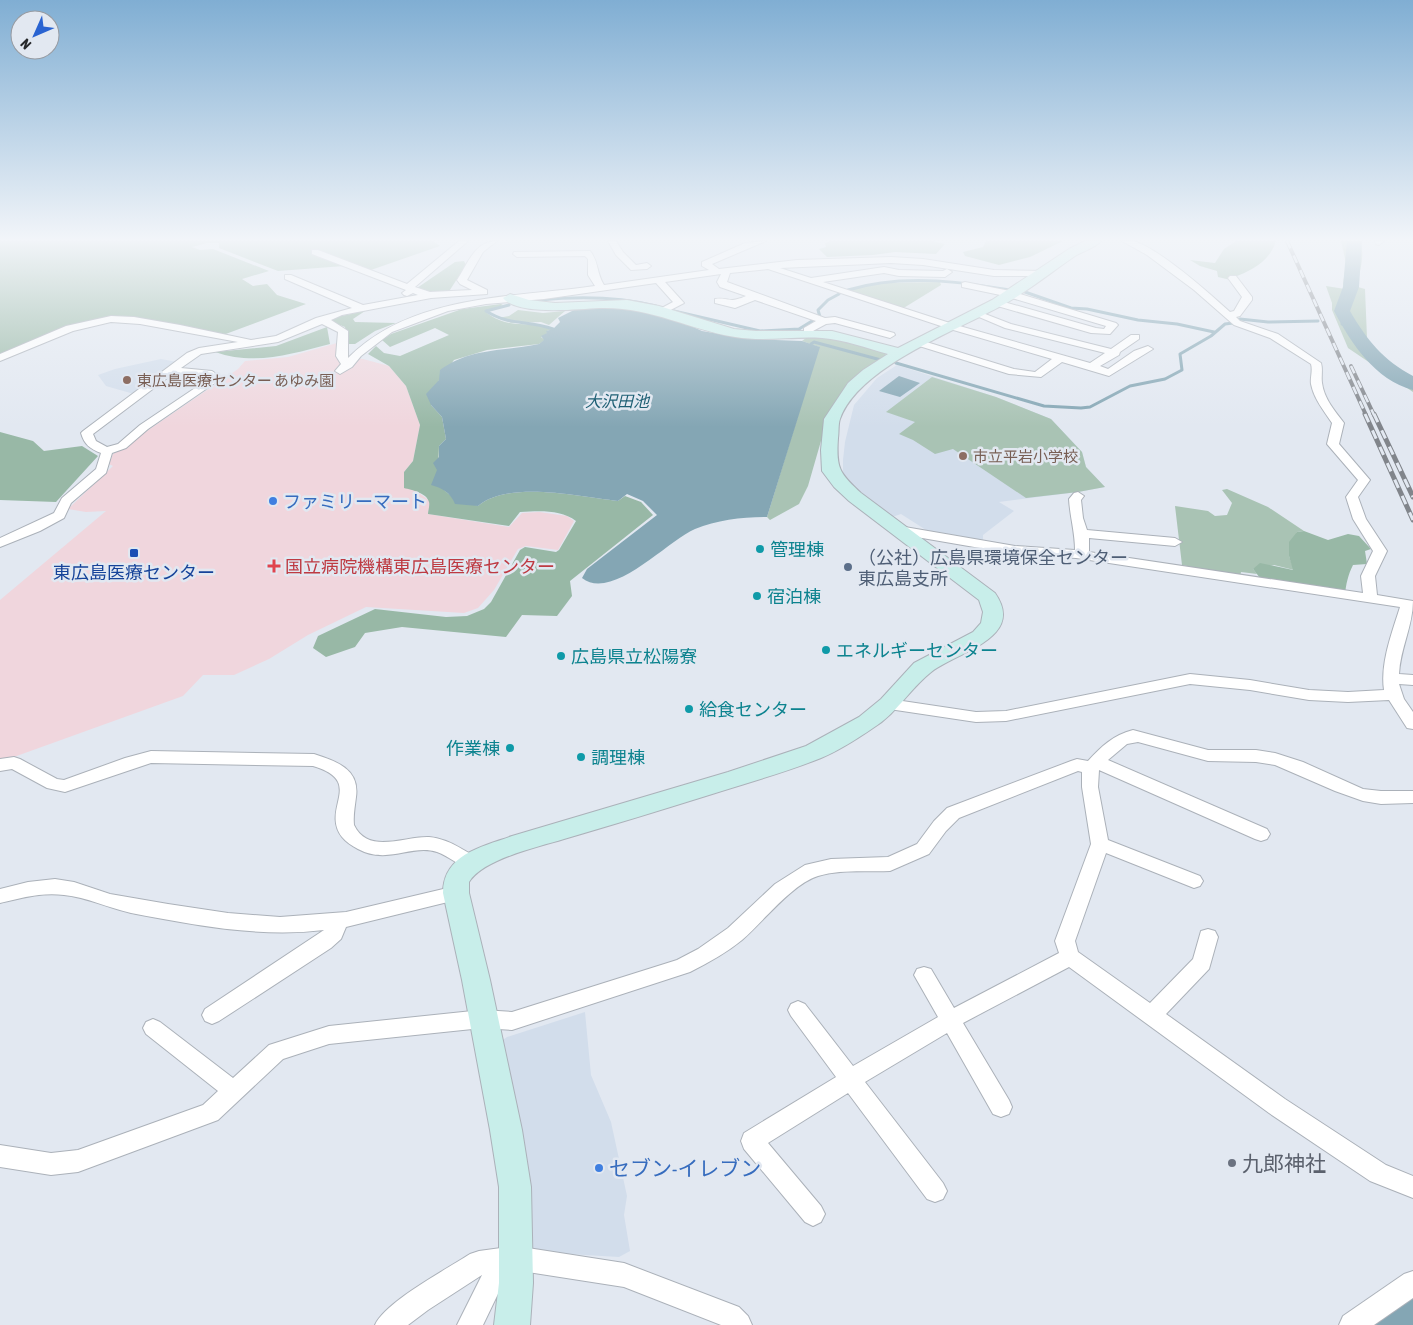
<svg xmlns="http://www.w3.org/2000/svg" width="1413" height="1325" font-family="'Asap Condensed','Noto Sans JP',sans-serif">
	<rect width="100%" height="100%" fill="#e2e8f1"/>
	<g fill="#d2ddeb">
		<polygon points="161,359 177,362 134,394 106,386 98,375 115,369"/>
		<polygon points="897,365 996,397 1051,419 1082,452 1086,467 1105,487 1078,492 999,502 1014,511 983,535 983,540 926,530 901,514 892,517 849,483 843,472 843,460 845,442 854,405 877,378"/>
		<polygon points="585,1012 591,1075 611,1122 627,1196 624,1215 630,1251 619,1257 534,1252 528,1238 500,1042 507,1037"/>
	</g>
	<polygon fill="#f0d6dd" points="337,343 337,356 363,359 389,366 406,386 420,425 413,461 404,472 416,491 426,498 430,502 428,514 509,527 522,513 539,512 567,516 574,521 558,550 526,546 518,549 494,590 478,608 464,613 366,607 308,635 269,659 234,675 203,675 183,696 0,762 0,600 106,511 86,512 68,509 113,466 109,464 113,454 238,369 245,361 288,357"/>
	<g fill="#a9c3b4">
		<path d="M1341,241H1360C1366,258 1358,271 1358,287L1365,289L1367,338L1372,352L1413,380V392L1348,348L1332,310V303L1326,286L1345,289L1343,284L1346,263Z"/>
		<polygon points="940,282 941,285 902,309 847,291 875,283"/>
		<polygon points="518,310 543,313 565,311 549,325 541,322 511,323 498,318 509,316"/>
		<polygon points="821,337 883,351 886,355 823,434 808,486 799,504 770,520 767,517 819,347 802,341 806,338"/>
		<polygon points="932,377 996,397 1051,419 1082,452 1086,467 1105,487 1078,492 1026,498 953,449 935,454 913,440 899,434 915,422 886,412"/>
		<polygon points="1227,489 1268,507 1304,531 1297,532 1289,556 1294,570 1274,565 1253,569 1257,574 1241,572 1240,577 1182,565 1175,506 1208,511 1215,516 1227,515 1232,503 1222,490"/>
	</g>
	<g fill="#98b8a6">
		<polygon points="0,241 433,241 440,246 368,271 312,253 344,266 278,271 219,248 219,243 207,243 192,247 200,250 213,249 269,271 242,279 253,286 267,284 277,295 306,304 223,335 192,327 126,318 49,333 0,355"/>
		<polygon points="831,241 932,241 945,244 936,254 895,252 873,255 827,257 819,249 826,247 825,243"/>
		<polygon points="986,241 1063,241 1030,257 999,265 965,256 963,252 983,247"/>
		<path d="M1236,241H1276C1270,261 1251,271 1234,277L1235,281L1218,277L1217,271L1200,266L1190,260L1215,263L1224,249Z"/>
		<polygon points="464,261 466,265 448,293 431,293 417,288 455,262"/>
		<path d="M501,304L503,305L486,312C509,331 528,319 552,329L547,331L548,333L541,337L545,340L539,344L487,350L454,360L439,380L431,405L442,417L446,439L439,446L438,470L434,481L452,497L478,506C509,480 580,497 618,501L625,496L641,502L653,515L570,581L572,596L557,616L522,615L506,637L402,627L365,633L355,647L326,657L313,648L318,636L375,609L446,617L467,616L484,609L491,602L520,550L525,547L556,552L559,550L576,521C561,509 538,511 520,512L509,526L428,514C428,511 430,505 429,502C427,493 412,490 404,488V472L413,461L420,425L406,386L389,366L368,354L376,346L384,353L400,356L449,335L435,328L390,347L382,340L391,334L462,309Z"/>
		<polygon points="365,311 353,319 355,322 396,323 375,331 355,344 347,344 345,327 327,320 327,319"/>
		<path d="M327,327L330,344C291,354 255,366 215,352L276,346Z"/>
		<polygon points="0,432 33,441 44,451 82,446 98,456 56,502 0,500"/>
		<path d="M1304,531L1328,540L1348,534L1359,536L1371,549L1365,551L1367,564L1353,565C1348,575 1346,584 1345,595L1264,583L1253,569L1260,563L1293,570L1289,556V542L1297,532Z"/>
	</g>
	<g fill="#84a6b4">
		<path d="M584,308H633L680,321L702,331L749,339L802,341L820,347L767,517C743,517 717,520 695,529C667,541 612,602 582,578L587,569L657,515L643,501L627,494L618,501C580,497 509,480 478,506L455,504C450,492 442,488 431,485L437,470L433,463L439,457V446L446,439L442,417L431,405L426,394L439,380L440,370C472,347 503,352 539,344L544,340L541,336L547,333L546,331L553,329L560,322L558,318L574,310Z"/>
		<polygon points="899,376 920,383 900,397 879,391"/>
	</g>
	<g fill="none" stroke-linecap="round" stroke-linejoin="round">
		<g stroke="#84a6b4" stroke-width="3">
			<path d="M848,290C900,274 957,281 1010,290"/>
			<polyline points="1025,292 1071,308 1087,309 1138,320 1177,324 1214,332"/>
			<path d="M539,300C579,296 617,296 656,306"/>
			<path d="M509,305L486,311C509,326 529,320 553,329"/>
			<polyline points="674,311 760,331 799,329 812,321"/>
			<polyline points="820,317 818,310 828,300 839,294"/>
			<polyline points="1342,324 1349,325"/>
			<polyline points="811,344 814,342 881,360"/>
			<polyline points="896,363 1044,406 1081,408 1090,407 1130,386 1165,379 1182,370 1180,354 1211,336 1225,324 1233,323 1240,319 1268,322 1318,321"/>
		</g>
		<g fill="#84a6b4" fill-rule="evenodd">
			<path d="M1347,241H1362L1359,287L1350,311C1366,339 1384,361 1413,376V390C1375,380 1351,343 1334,311L1343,287Z"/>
			<polygon points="1413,1283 1413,1325 1358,1325 1364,1309 1398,1290"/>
		</g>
		<g stroke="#abb1b9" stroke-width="2">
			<g id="street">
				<path d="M459,241H468L415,287L430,292L472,290L460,284L457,280C468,263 475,241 497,241L483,252L467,280L487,290V294L431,298L342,315L331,320L348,331V358C412,294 512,298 595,286L588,275V259L585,256L517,257L513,254L514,252L590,251C599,262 596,272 604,285L709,270L702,266V262L745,243L766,241L712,264L719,269L797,260L891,257L923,259L994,270L1045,271V275L1042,276H994L923,265L891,263L780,268L811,278L884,267L899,270L943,271L947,269L952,272L945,277L899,276L884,273L823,282L956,325L1090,363L1105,353L1005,328L972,314L977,311L980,312L1011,324L1111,349L1131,335H1139V339L1120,352L1119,355L1100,366L1108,369L1134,351L1148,346L1153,349L1109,376L1062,362L1041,377L1009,374L916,345L915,343L920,340L1014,369L1035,372L1052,359L950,329L768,269L730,273L727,282L825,318L835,317L894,333L895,335L890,338L835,323L826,324L813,331L812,336H804V328L816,321L755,300L735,308L715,303V299C730,297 728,304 746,296L720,287L717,282L721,274L665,282L684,303L661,315L656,312L658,310L673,302L656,283L544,299L486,304L448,311L392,332L361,356L352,367L340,374L335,371L341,364L336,356L338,332L322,324L278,342L201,354L181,368L212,371L222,378L148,429L126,448L112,453L106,473L71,503L64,518L40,531L0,547V538L54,513L62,498L96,469L101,453C90,449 84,444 81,433L83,431L187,353L199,348L238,342L140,324L111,322L73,331L0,361V354L66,326L111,316L134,317L180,325L251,340L276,336L316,318L352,308L285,279V275H291L363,305L418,295L413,293L407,296L404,295L402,293L406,290L312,254V250H318L407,284ZM174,373L210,378L140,425L118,444L107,447L96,441L93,434Z"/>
				<polygon points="608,241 616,241 623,252 636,265 647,263 651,266 647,269 631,270 616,255"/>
				<path d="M1122,241C1125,241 1130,240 1133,241C1159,248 1209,293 1230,312L1234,311L1242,297L1228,278L1230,276H1236L1252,297V300L1240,316L1236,317L1240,321L1278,334L1321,363C1323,370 1321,376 1322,383C1324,399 1335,411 1344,423L1339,444L1370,480L1358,497L1366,519L1387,551L1375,576L1377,595L1413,601C1413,626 1400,649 1399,674L1413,675V685L1399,684L1404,699L1413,712V729L1407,728L1389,700L1348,702L1309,700L1250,690L1190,684L1006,721L976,722L889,709L883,708L881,704L883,700L889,699L976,712L1006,711L1190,674L1250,680L1309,690L1348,692L1384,690C1380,663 1392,633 1400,607L1076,558L1015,554L899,534L893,530L899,526L1015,546L1075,550C1075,532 1070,517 1069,499L1074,493L1078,492L1084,496L1081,500L1083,518L1087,530L1175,538L1182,542L1175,546L1089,538V552L1363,593L1361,576L1373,551L1353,519L1346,497L1358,480L1327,444L1332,423C1324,411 1314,399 1311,384C1310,378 1313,371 1311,364L1270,338L1234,325L1194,290L1147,255Z"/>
				<polygon points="1375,241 1384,241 1379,245 1376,244"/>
				<polygon points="965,282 1010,291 1116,323 1118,325 1110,334 1091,333 994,305 992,303 997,300 1096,328 1104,329 1106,326 1005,296 962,287 962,283"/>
				<path d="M1133,730L1208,750H1256L1275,753L1303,762L1363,789L1381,791H1413V803L1381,804L1363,801L1335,791L1275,765L1256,762L1208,761L1138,742L1127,744L1108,760L1267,829L1270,834L1267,839L1261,841L1255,839L1099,770L1098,787L1108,840L1200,876L1203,881L1200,886L1194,888L1106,853L1075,941L1078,952L1150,1003L1193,959L1201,931L1208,929L1215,931L1218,937L1209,969L1166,1014L1285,1099L1386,1165L1413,1176V1198L1370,1181L1269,1113L1069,967L963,1023L1009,1100L1012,1107L1009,1114L1001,1117L993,1114L947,1033L865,1082L943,1183L947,1191L943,1199L935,1202L927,1199L848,1093L768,1143L821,1206L825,1214L821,1222L813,1226L805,1222L744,1149L741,1141L744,1133L836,1077L791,1016L788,1010L791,1004L798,1001L805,1004L853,1066L938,1017L914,975L917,969L924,967L931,969L954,1008L1059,953L1055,941L1091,844L1082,787V772L1078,771L959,818L946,831L929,854L890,871C867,872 840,869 818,876C792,884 763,922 742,940C726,953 708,963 690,972L512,1030L482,1028L329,1044L283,1059L218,1120L210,1123L78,1172L51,1175L0,1167V1145L51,1153L78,1150L203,1105L218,1091L146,1034L143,1028L146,1022L153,1019L160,1022L233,1078L269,1045L329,1026L482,1010L512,1012L677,960L698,949L728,928L775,884L805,865L831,859L888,857L917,844L934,821L947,808L1071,761L1077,759L1088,761C1101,747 1113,735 1133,730Z"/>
				<path d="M151,751L314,754C336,761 360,769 356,797C355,806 353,815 354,825C368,855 405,836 429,837C441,838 452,843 462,849C469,853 476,856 480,863L477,868L471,870C459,866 449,856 437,852C411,844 388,865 358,849C352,846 346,842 342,837C320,808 366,782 313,766L151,763L65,792L47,788L12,769L0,771V759L14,757L20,759L57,779L64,780L125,758Z"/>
				<path d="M55,879L74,882L110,894L168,904L228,913L280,917L346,912L456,886L463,888L465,893L463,898L456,900L346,927L341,939L331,948L219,1021L212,1024L205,1021L202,1015L205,1009L324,930C260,938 194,925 131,913C108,908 87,897 64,895C42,892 21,898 0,903V889L28,882Z"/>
				<path d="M515,1246L624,1263L739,1307L748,1316L752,1325H721L624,1287L515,1270L509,1271L483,1325H457L482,1275L428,1310L408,1325H375C385,1302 447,1269 470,1254L479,1251Z"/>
				<polygon points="1413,1271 1413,1298 1374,1325 1339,1325 1343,1316 1404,1274"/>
			</g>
		</g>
		<g stroke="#abb1b9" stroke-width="2">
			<path id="secondary" d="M1085,241H1101C1095,248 1083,251 1075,256C1050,273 1026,293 999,307C953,332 858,368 840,419C838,424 839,432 838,438C836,468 839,473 861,493L995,593C1027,639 955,652 930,673C909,690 896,714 873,728C857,739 838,751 821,758C784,773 746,783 709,795C661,810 612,825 564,839C538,847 483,859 469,882V893L490,980L522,1130L531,1187L533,1283L530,1325H494L499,1283V1187L490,1130L462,980L443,893C443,854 482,847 512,836L728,772L806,746L859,717L881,699L914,663L973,632L981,623L983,612L979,600L849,501L834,487L822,471L821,450L824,419L848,383L863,370L888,354C866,348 845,340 822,338C793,336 764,342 735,337C687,329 649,306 599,308C578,309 517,316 503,298L510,294L529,300L555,303L627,300L659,306L734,329L756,331H832L898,348L992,300L1069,249Z"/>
		</g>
		<use href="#street" fill="#fff" fill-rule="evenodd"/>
		<use href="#secondary" fill="#c8eeea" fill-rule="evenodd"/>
		<g stroke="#81858b" stroke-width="4">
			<g id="rail-far1">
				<polyline points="1287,241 1366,415"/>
				<polyline points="1351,366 1374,415"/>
			</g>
		</g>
		<g stroke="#81858b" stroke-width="5">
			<g id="rail">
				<polyline points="1365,414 1413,520"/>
				<polyline points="1374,414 1413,497"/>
			</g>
		</g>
		<use href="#rail-far1" stroke="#e2e8f1" stroke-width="2.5" stroke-dasharray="8" stroke-linecap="butt"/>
		<use href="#rail" stroke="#e2e8f1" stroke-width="3" stroke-dasharray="9" stroke-linecap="butt"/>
	</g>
	<linearGradient id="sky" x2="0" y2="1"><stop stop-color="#80aed3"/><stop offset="0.56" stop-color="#f2f5f9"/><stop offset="1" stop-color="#f2f5f9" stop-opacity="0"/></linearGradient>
	<rect width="1413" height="427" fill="url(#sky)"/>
	<g fill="#8d6e63" stroke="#e2e8f1" stroke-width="2">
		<circle cx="127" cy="380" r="5"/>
		<circle cx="963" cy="456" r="5"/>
	</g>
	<g fill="#3f7fe0" stroke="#e2e8f1" stroke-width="2">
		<circle cx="273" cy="501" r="5"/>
		<circle cx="599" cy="1168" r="5"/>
	</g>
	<g fill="#0f9aa8" stroke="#e2e8f1" stroke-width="2">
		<circle cx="760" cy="549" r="5"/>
		<circle cx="757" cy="596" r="5"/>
		<circle cx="826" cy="650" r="5"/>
		<circle cx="561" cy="656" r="5"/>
		<circle cx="689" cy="709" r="5"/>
		<circle cx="510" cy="748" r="5"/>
		<circle cx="581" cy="757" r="5"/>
	</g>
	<rect fill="#1a4fb4" stroke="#e2e8f1" stroke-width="2" x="129" y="548" width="10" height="10" rx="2.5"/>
	<path fill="#e0444e" stroke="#e2e8f1" stroke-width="2" d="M271.5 558.5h5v5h5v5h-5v5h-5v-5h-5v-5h5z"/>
	<circle fill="#5c6f8a" stroke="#e2e8f1" stroke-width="2" cx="848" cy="567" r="5"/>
	<circle fill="#6b7280" stroke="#e2e8f1" stroke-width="2" cx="1232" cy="1163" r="5"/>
	<g text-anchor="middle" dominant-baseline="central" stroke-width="5" stroke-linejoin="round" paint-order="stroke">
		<g font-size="15" fill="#785e54" stroke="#e2e8f1" text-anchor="start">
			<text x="137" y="380">東広島医療センター あゆみ園</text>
			<text x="973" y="456">市立平岩小学校</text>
		</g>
		<g font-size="16" font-style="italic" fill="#1e5f74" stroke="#e2e8f1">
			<text x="617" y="401">大沢田池</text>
		</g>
		<g font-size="18" fill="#366cbe" stroke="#e2e8f1" text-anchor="start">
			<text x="283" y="501">ファミリーマート</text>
		</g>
		<g font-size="18" fill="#0d838f" stroke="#e2e8f1" text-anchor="start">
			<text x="770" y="549">管理棟</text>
			<text x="767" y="596">宿泊棟</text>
			<text x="836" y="650">エネルギーセンター</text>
			<text x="571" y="656">広島県立松陽寮</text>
			<text x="699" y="709">給食センター</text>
			<text x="500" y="748" text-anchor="end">作業棟</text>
			<text x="591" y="757">調理棟</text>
		</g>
		<g font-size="18" fill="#4e5e75" stroke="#e2e8f1" text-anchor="start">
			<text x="858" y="557">（公社）広島県環境保全センター<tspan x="858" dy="21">東広島支所</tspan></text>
		</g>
		<g font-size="18" fill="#be3a42" stroke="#e2e8f1" text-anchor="start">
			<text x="285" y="566">国立病院機構東広島医療センター</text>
		</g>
		<g font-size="18" fill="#164399" stroke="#e2e8f1">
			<text x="134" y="572">東広島医療センター</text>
		</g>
		<g font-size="21" fill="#5b616d" stroke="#e2e8f1" text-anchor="start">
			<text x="1242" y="1163">九郎神社</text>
		</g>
		<g font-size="21" fill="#366cbe" stroke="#e2e8f1" text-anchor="start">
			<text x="609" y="1168">セブン-イレブン</text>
		</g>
	</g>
	<g transform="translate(35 35) rotate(225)"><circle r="24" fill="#e2e8f1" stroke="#979ba2"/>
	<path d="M0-4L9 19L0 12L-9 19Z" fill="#2963d1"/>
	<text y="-8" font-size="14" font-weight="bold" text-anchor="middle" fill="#26282b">N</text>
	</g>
</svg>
